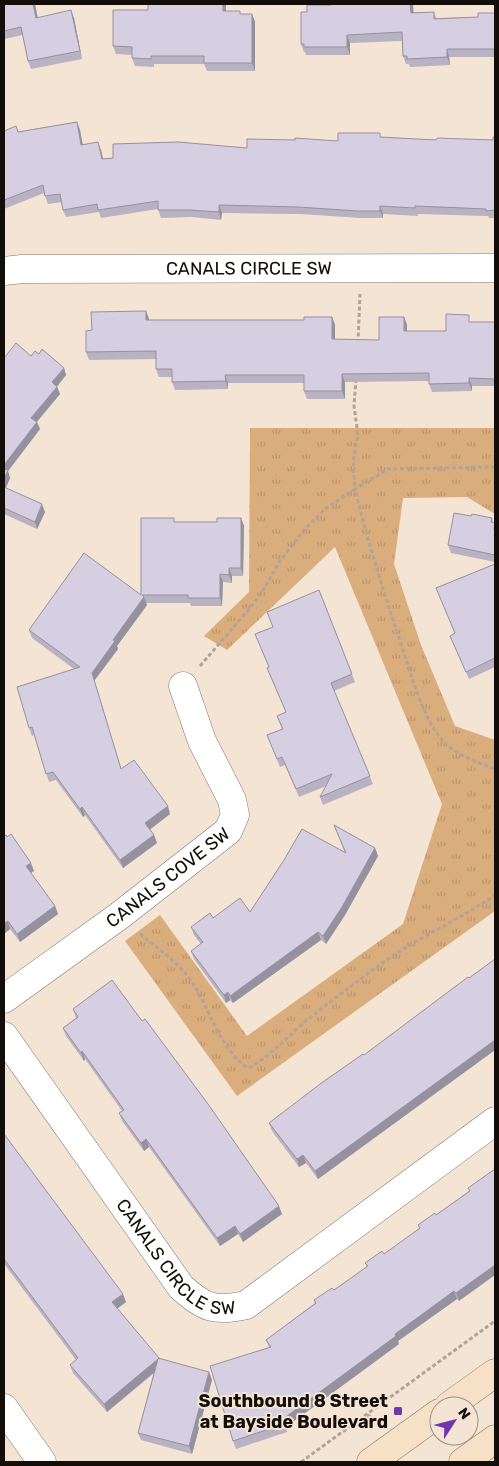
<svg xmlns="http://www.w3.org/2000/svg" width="499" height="1466" font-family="Rubik,sans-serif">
	<defs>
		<pattern id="park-tufts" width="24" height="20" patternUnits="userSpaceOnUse" patternTransform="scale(1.25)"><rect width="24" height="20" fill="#daad7d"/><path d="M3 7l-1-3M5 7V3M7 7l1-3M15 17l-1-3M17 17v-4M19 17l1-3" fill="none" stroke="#ba946b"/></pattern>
	</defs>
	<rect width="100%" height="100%" fill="#f4e4d4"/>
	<polygon fill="url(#park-tufts)" points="250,428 495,428 495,514 467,497 403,498 394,564 421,645 455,726 495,740 495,911 237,1096 125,941 160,915 247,1036 403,924 442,804 335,547 227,650 204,636 249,592"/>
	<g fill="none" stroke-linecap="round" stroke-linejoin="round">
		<g stroke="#867869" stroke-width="29">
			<g id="minor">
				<path id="s1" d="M4,271L22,269L495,268"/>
				<path id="s2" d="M4,999L119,916L228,831L235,815L232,800L202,741L183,686"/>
				<path id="s3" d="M4,1036L181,1287C204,1308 215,1312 246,1305L495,1121"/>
			</g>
		</g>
		<g stroke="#867869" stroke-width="29">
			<polyline id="tertiary" points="4,1408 42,1462"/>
		</g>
		<g stroke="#867869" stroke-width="29">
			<g id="secondary">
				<polyline points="449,1406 495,1373"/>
				<polyline points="371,1462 439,1413"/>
				<polyline points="463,1462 495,1439"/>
			</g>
		</g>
		<g stroke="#b0a497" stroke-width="3" stroke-dasharray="4 2.5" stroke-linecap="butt">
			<polyline points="358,343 360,294"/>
			<path d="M495,467L388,469L355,489C368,544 385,596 403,650C412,677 424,722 445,743C458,756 478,762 495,769"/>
			<polyline points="200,666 250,608 262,592 280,561 303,531 325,509 355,489 353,462 358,435 354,406 356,379"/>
			<path d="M140,934C160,950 182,965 196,988C210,1012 223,1053 248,1068C270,1057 288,1036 307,1020C332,1000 358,981 384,962C419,937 459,920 495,895"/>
			<polyline points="367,1415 380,1421"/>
			<polyline points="301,1462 495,1321"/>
		</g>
		<use href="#minor" stroke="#fff" stroke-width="28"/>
		<use href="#tertiary" stroke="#fff" stroke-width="28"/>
		<use href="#secondary" stroke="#f6e0c6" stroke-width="28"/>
	</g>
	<g fill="#b8b2c2">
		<polygon points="4,4 35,4 38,18 74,18 82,59 31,69 28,61 23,35 4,39"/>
		<polygon points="226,4 226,11 241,14 252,14 255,22 255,71 207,71 204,64 154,64 154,67 135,66 132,58 132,55 116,54 113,46 148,10"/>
		<polygon points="413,12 434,12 436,18 478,17 495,13 495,57 449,57 450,65 410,67 409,64 406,64 403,56 402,41 350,43 350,55 306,55 305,52 304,52 301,44"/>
		<polygon points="77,122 80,130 83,145 101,150 103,159 338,141 382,137 436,140 493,140 495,137 495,218 489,218 488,216 418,214 418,216 383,214 383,218 361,218 300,214 222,213 221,220 192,217 161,218 158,209 101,218 99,212 66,217 63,210 62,202 48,204 44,193 4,209 4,131 18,132"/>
		<polygon points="146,311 149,320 304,320 332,317 335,325 335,339 379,340 404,317 407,325 407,331 446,331 472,322 495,322 495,386 472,386 472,391 432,392 429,384 429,381 345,382 345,399 307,399 304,391 304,383 228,383 228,389 175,390 172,382 172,377 159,377 156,369 156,359 89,360 86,352 92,330"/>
		<polygon points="39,354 64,368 66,375 57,387 60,394 37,422 40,429 8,471 10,478 6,488 45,512 37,529 4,514 4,358 31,356"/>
		<polygon points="471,516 492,518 493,522 495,523 495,562 451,553 448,545"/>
		<polygon points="241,518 244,526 243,576 232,576 232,583 223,582 222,606 191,606 190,603 146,603 147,605 117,646 118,649 94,681 121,769 170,814 150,829 154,835 157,843 123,868 85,815 83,817 56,780 49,782 34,735 32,736 29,728 74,669 32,638 29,630 141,595 176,522 217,522"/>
		<polygon points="495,564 495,667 469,679 450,636 455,634 436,588"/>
		<polygon points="319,590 355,682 334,691 373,784 323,805 320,797 326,786 299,797 285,765 280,767 267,735 282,729 277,716 286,712 267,668 268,667 273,627"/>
		<polygon points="334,825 375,848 378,856 345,915 326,944 321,940 233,1003 230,1000 226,1003 194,959 191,951 201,944 194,935 191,927 213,918 250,912 345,853"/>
		<polygon points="4,836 34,871 30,873 55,906 58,914 20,942 10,929 4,934"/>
		<polygon points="495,959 495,1050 318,1179 306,1163 299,1167 272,1131 269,1123 364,1055"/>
		<polygon points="73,1009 282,1214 243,1242 238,1234 220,1246 149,1147 144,1151 122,1121 119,1113 122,1111 85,1059 84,1061 66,1036 63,1028 76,1018"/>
		<polygon points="4,1134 126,1302 117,1309 159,1359 209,1372 212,1380 192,1454 141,1440 138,1433 154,1372 107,1412 73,1373 70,1365 76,1360 5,1265 4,1261"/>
		<polygon points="495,1169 459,1301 457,1299 398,1341 399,1344 286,1427 287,1432 236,1449 233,1441 269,1347 266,1340 315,1303 314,1300 334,1290 367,1267 365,1263 384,1254 420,1229 418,1225 436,1215 469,1191 468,1188"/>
	</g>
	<g fill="#96919e">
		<polygon points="33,4 35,4 39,26 36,18"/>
		<polygon points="223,4 226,4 226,19 223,11"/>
		<polygon points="410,4 413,4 414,21 411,13"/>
		<polygon points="71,10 74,18 82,59 80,51"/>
		<polygon points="252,14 255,22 255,71 252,63"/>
		<polygon points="347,35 350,43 350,55 347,47"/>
		<polygon points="447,49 449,57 450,65 447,57"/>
		<polygon points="77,122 80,130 84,153 81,145"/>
		<polygon points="98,142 101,150 105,167 102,159"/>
		<polygon points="219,205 222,213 221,220 219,212"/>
		<polygon points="380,206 383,214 383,218 380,211"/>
		<polygon points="146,311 149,319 149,328 146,320"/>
		<polygon points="332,317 335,325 335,347 332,339"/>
		<polygon points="404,317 407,325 407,339 404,331"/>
		<polygon points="64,368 66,375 54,390 52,382"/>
		<polygon points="342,374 345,382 345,399 342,391"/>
		<polygon points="225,375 228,383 228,389 226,381"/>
		<polygon points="469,378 472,386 472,391 469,383"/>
		<polygon points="57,387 60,394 34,425 31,418"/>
		<polygon points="37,422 40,429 8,471 10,478 4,492 4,465"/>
		<polygon points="42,504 45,512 37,529 35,522"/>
		<polygon points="241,518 244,526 243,576 241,568"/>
		<polygon points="229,568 232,576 232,583 229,575"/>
		<polygon points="220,574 223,582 222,606 220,598"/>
		<polygon points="144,597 147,605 117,646 118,649 94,681 124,777 92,673 113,640"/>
		<polygon points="168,806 170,814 148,831 145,823"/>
		<polygon points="82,807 85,815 83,817 80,809"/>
		<polygon points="154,835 157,843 123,868 120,860"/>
		<polygon points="375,848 378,856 345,915 326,944 323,936"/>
		<polygon points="31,863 34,871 29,874 26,866"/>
		<polygon points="55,906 58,914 20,942 17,934"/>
		<polygon points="8,921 10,929 4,934 4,924"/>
		<polygon points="318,932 321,940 233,1003 230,996"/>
		<polygon points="228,992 230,1000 226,1003 224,995"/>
		<polygon points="495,1040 495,1050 318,1179 315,1171"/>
		<polygon points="82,1051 85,1059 84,1061 81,1053"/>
		<polygon points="146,1139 149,1147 144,1151 141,1143"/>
		<polygon points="303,1155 306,1163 299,1167 297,1159"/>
		<polygon points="279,1206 282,1214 243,1242 240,1234"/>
		<polygon points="235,1226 238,1234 220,1246 217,1238"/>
		<polygon points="495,1265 495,1275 459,1301 456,1293"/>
		<polygon points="454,1291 457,1299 398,1341 399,1344 286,1427 287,1432 283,1419 395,1334"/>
		<polygon points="123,1294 126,1302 115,1310 112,1302"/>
		<polygon points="158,1359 161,1367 107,1412 104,1404"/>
		<polygon points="209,1372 212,1380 192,1454 189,1446"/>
	</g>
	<g fill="#d6cfe2" stroke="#96919e">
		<polygon points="4,4 33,4 36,18 71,10 80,51 28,61 21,27 4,31"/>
		<polygon points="148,4 223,4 223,11 240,11 240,14 252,14 252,63 204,63 204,56 151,56 151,59 132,58 132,47 113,46 113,10 148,10"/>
		<polygon points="331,4 410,4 411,13 434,12 434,19 478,17 478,13 495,13 495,49 447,49 447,57 407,59 407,56 403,56 402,32 347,35 347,47 304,47 304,44 301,44 301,12 307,12 307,5 331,5"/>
		<polygon points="77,122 81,145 98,142 102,159 113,158 113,144 178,142 247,148 247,139 295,140 295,138 338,141 338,133 380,133 380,137 436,140 437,138 493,140 493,137 495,137 495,210 486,211 486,209 415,206 415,208 380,206 380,211 358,211 298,207 219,205 219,212 189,210 158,210 158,201 98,210 97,204 63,210 60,194 45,196 43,185 4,200 4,131 16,126 18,132"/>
		<polygon points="146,311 146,320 304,320 304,317 332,317 332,339 379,340 379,317 404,317 404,331 446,331 446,314 469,315 469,322 495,322 495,379 469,378 469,383 429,384 429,373 342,374 342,391 304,391 304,375 225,375 226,381 172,382 172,369 156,369 156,351 86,352 86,331 92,330 91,312"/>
		<polygon points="16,343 31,356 35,351 39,354 42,349 64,368 52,382 57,387 31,418 37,422 4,465 4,358"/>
		<polygon points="4,469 8,470 4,479"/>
		<polygon points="4,487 42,504 35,522 4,508"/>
		<polygon points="454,513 471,516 472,514 492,518 491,522 495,523 494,530 495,530 495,555 448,545"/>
		<polygon points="141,518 174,518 174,522 217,522 217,518 241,518 241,568 229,568 229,575 220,574 220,598 188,598 188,595 142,595 144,597 113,640 115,641 92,673 121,769 134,760 168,806 145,823 154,835 120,860 82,807 80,809 53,772 46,774 32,727 29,728 17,687 80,667 29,630 84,553 141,595"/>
		<polygon points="495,564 495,658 466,672 450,636 455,633 436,588"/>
		<polygon points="319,590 352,674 331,683 370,776 320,797 332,774 296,789 282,757 277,759 267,735 283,729 277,716 286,712 267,668 269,667 255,634 273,627 267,612"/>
		<polygon points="334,825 375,848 342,907 323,936 318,932 230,996 228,992 224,995 191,951 203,942 191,927 210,913 213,918 240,898 250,912 284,860 302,829 346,853"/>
		<polygon points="11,834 31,863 26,866 55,906 17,934 8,921 4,924 4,836 6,835 7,837"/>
		<polygon points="495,959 495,1040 315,1171 303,1155 297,1159 269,1123 320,1084 363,1054 364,1055 468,977 469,978"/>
		<polygon points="112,980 142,1021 145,1019 208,1104 279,1206 240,1234 235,1226 217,1238 146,1139 141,1143 119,1113 124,1110 82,1051 81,1053 63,1028 78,1017 73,1009"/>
		<polygon points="4,1134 123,1294 112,1302 159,1358 158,1358 209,1372 189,1446 138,1433 158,1359 104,1404 70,1365 78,1358 4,1259"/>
		<polygon points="495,1169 495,1265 456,1293 454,1291 395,1334 396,1336 283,1419 284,1424 233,1441 210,1366 271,1347 266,1340 316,1303 314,1300 332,1288 334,1290 368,1266 365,1263 382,1251 384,1254 420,1228 418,1225 435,1213 436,1215 470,1191 468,1188"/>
	</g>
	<rect fill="#7036ac" stroke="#f4e4d4" stroke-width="2" x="393" y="1406" width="10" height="10" rx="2.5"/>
	<g text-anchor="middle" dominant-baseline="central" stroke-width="4" stroke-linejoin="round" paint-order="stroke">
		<g font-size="18" fill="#130e09" stroke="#f4e4d4">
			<text stroke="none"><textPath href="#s1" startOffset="245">CANALS CIRCLE SW</textPath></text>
			<text stroke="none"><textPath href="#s2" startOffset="204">CANALS COVE SW</textPath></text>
			<text stroke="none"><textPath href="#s3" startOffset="285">CANALS CIRCLE SW</textPath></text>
		</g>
		<g font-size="18" font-weight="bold" fill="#130e09" stroke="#f4e4d4" text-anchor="end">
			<text x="388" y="1401">Southbound 8 Street<tspan x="388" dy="21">at Bayside Boulevard</tspan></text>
		</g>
	</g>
	<rect width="499" height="1466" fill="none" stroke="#130e09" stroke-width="10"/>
	<g transform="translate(454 1421) rotate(54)"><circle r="24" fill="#f4e4d4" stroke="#9a8e83"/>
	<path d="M0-4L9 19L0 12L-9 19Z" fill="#7036ac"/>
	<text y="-8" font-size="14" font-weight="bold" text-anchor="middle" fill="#130e09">N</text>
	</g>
</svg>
